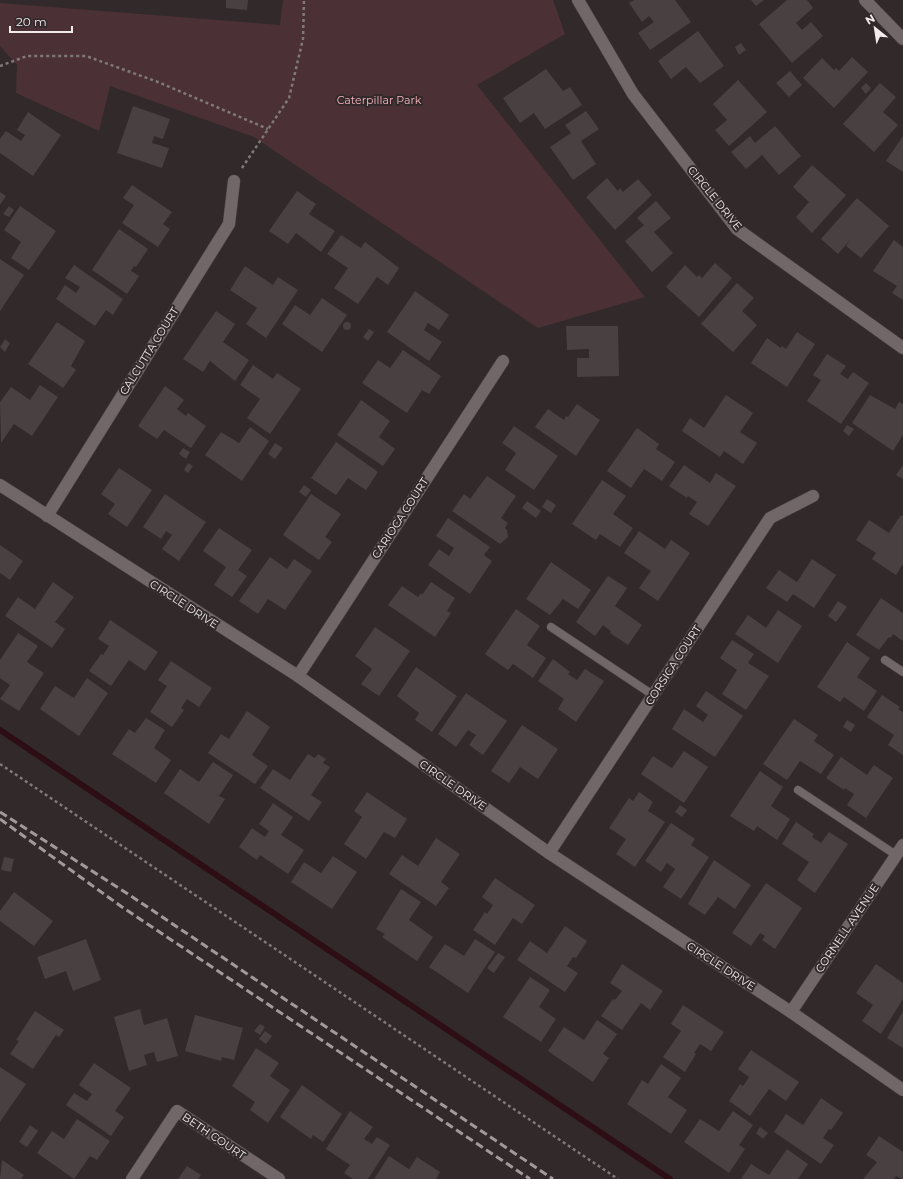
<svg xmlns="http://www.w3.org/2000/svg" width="903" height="1179" font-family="Montserrat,sans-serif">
	<rect width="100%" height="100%" fill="#31292a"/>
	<polygon fill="#4b3135" points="283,0 553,0 565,34 477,85 645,297 538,328 254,137 110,86 99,131 16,93 17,65 0,46 0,3 280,25"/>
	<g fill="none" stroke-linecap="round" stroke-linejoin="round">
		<polyline stroke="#2e0e15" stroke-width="6" points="0,730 670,1179"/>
	</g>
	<g fill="#494041">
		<polygon points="226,0 248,0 247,10 226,8"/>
		<polygon points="634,0 675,0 691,22 650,50 638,33 654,22 649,16 642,22 629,3"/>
		<polygon points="751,0 764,0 756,6"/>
		<polygon points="787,0 807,0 813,8 796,23 802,30 811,22 823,36 792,63 759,24"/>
		<polygon points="698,31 724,66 700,83 686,67 671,79 658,61"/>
		<polygon points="741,43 746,50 739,55 735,47"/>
		<polygon points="852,57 868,72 834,108 803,78 822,58 834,70 836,68 839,71"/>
		<polygon points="546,69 563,91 570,87 582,105 545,129 534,113 520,123 503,98"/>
		<polygon points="790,71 802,85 789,97 776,83"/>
		<polygon points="738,80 767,112 729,146 715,130 727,120 713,104"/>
		<polygon points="866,83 871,88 866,94 861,88"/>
		<polygon points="880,83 896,97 883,112 898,125 874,152 843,124"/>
		<polygon points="133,106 170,119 163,139 154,136 152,143 169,148 162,168 117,153"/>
		<polygon points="586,111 599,129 581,141 596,164 573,180 550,147 571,133 565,125"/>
		<polygon points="28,112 61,135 33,176 0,153 0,139 6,131 21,141 25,135 17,130"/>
		<polygon points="775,126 801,156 779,175 762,155 746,169 731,152 750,136 755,143"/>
		<polygon points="903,136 903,172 886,161"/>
		<polygon points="812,165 846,195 812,233 796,217 809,202 793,187"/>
		<polygon points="607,178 618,191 620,188 623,192 638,179 652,195 615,230 586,197"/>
		<polygon points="132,185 172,212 163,224 170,229 158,247 122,223 134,205 123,198"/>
		<polygon points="297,191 316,204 309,214 335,231 321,252 296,233 288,244 269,231"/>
		<polygon points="0,192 6,196 0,205"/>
		<polygon points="857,198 889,226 861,258 846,246 850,240 838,254 821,239"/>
		<polygon points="656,201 671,218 654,232 673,253 652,272 625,241 644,225 637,218"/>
		<polygon points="9,206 14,210 9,217 3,214"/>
		<polygon points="20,206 56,231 29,270 11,258 21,242 4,230"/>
		<polygon points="119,229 148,249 136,267 134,266 131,271 139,276 127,294 92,270"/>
		<polygon points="341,235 361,248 365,242 399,268 388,285 377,277 358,304 334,288 348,268 327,254"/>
		<polygon points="894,240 903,247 903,300 892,293 897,286 873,271"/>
		<polygon points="0,259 24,275 0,311"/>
		<polygon points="715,263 732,278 699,317 666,287 685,265 697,277 699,275 702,278"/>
		<polygon points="74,265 123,299 113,315 106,310 95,326 56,299 65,285 76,293 80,287 65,278"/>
		<polygon points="245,266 273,285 278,277 298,290 266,338 246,324 257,308 230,290"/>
		<polygon points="737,283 754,298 742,311 757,325 733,352 701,324"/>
		<polygon points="415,291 449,315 439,330 428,323 424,330 442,342 429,361 387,332"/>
		<polygon points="322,298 347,315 322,352 282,324 295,305 310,315"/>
		<polygon points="216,311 235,324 223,342 249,360 235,381 210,361 203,372 183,359"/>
		<circle cx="347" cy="326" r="4"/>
		<polygon points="57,322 85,341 71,366 76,370 63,388 28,364"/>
		<polygon points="566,326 618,326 619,376 577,377 577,358 589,358 589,349 567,350"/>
		<polygon points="369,329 374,332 368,341 363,337"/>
		<polygon points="797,332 815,344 787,387 751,363 767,338 781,348 782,346 786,349"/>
		<polygon points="5,339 10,343 5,352 0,347"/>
		<polygon points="403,350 441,376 429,394 422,390 407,413 362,383 378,360 390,368"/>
		<polygon points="827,354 846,366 840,374 848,379 853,372 869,383 841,424 807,401 821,380 813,375"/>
		<polygon points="253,365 273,379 277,373 301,389 270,434 247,418 260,399 240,385"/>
		<polygon points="40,385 58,397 32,436 14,424 1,443 0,402 11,387 30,400"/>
		<polygon points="165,386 184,400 177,409 186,416 188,413 206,426 191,448 164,430 157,439 138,426"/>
		<polygon points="726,395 753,413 740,432 757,443 743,464 724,451 720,457 682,431 690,418 704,428"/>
		<polygon points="870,395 895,409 899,402 903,404 903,435 893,451 852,423"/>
		<polygon points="361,400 390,421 379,437 395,449 383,466 337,435"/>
		<polygon points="577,404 600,420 576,456 535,427 548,409 564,420 566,416 568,417"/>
		<polygon points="847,425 854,429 849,436 843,431"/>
		<polygon points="514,426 558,456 534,490 505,470 516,453 502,443"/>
		<polygon points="250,427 269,441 242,481 205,455 221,432 239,443"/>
		<polygon points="637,428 659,444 656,449 675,462 662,481 644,469 631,488 607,471"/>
		<polygon points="336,442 378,472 366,490 348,478 336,495 311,478"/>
		<polygon points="275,443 283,448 275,459 268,454"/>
		<polygon points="183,448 190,452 186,459 179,454"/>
		<polygon points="188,463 193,466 188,473 184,470"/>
		<polygon points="684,465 710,483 716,473 736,486 708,526 689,514 697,502 688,496 687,498 669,486"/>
		<polygon points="903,465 903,479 896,475"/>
		<polygon points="119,468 152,490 127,527 108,514 115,504 101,494"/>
		<polygon points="487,476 516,496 501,518 508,523 505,528 507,530 508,537 500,544 452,511 464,494 470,499"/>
		<polygon points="602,480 626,496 613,514 633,528 620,547 600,534 596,540 572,524"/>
		<polygon points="304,485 311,490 306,497 299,492"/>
		<polygon points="165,494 206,522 179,561 162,549 172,535 166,531 161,539 143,527"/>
		<polygon points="311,494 341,514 325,537 332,542 319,560 283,535"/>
		<polygon points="547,499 556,505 551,513 542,507"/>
		<polygon points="527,501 541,511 536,518 522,508"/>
		<polygon points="901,515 903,516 903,564 896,575 872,559 876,553 856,540 869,520 889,533"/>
		<polygon points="448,518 490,547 484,555 492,561 470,594 428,565 439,549 449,556 454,548 436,536"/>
		<polygon points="219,528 252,550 238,570 247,576 232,597 214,585 226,567 203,551"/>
		<polygon points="639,531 665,549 671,540 690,553 658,601 639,588 651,571 624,553"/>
		<polygon points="0,545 23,561 10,580 0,573"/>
		<polygon points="270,557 287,569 294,559 312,571 285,610 268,599 258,614 239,601"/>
		<polygon points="812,559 836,575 814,608 793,594 787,602 766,588 779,570 797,582"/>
		<polygon points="551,562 591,590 578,609 563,599 550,615 526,599"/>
		<polygon points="608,576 627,588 615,606 642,625 628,645 610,633 611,631 603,625 595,636 576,622"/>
		<polygon points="53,582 74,597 55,622 65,629 52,648 5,616 18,597 35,609"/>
		<polygon points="431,582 455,598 447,611 451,613 435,637 388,605 402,586 418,597 421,593 422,595"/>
		<polygon points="881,598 903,613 903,641 893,634 891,638 889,637 879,650 856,635"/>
		<polygon points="838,601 847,607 836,622 828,616"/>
		<polygon points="516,609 540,626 527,645 546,658 533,678 513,664 508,670 485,654"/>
		<polygon points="778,610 802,626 778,663 735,634 748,615 766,628"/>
		<polygon points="110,620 158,652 145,671 129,660 111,686 89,671 101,654 103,655 109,646 98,639"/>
		<polygon points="375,627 410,651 379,696 361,684 372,669 355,656"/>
		<polygon points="18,633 38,646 27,662 44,673 19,711 0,699 10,685 0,678 0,660"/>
		<polygon points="732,640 754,654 748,663 769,676 746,710 722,694 737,670 720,658"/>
		<polygon points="847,642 870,658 857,677 877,691 864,711 844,697 840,702 817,687"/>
		<polygon points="553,659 570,672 568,674 577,680 585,669 604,681 576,722 558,709 564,699 538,681"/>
		<polygon points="171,661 212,688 199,707 187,699 181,708 184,710 172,727 150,712 167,686 158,680"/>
		<polygon points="416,667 457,696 432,732 415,720 419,713 397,696"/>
		<polygon points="87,678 108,693 79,736 40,709 55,686 74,698"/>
		<polygon points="706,691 743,716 715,757 672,729 684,709 703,722 708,715 696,706"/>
		<polygon points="466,693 507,721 483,755 469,745 476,735 468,730 456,747 438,734"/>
		<polygon points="882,695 900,707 898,709 903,712 903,755 888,745 894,735 867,717"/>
		<polygon points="247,711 270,727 252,755 268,766 255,784 208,753 221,734 229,739"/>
		<polygon points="146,718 165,730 154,748 171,760 156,783 112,754 129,729 135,733"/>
		<polygon points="794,719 818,735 814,741 834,755 821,774 800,761 787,780 763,764"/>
		<polygon points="847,720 855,725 851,732 843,727"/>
		<polygon points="522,725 558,749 538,779 520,767 509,783 491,771"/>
		<polygon points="684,751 708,767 684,803 641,774 653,756 672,768"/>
		<polygon points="308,754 315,758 318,754 326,759 323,763 330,767 311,795 322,802 309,821 260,788 273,769 290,780"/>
		<polygon points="841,757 867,775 874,765 893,778 866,818 847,805 854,794 845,788 844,790 826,778"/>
		<polygon points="213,762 233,775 219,796 225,799 209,824 164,793 180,769 199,782"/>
		<polygon points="760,771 783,787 771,806 790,819 777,840 757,826 754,831 730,816"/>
		<polygon points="367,792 407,819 395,838 384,832 366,859 344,844 362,817 354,811"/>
		<polygon points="639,792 653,802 648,811 665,822 635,867 616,854 626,839 609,828 629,798 633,801"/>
		<polygon points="273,803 293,817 281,835 304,850 288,874 260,855 257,860 239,847 252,828 265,837 269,831 259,824"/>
		<polygon points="680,805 687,810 682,817 675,812"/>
		<polygon points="796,822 814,834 812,837 821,843 829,832 848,844 815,893 797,880 809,862 782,844"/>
		<polygon points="671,823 695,839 691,845 709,857 681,899 663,887 675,869 667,863 661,872 645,861"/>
		<polygon points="436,838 460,854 441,882 449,888 436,906 389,874 402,855 418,866"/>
		<polygon points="333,856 357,872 332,909 291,882 304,862 321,873"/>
		<polygon points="4,857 14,859 11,872 1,870"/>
		<polygon points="714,860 751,885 735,909 718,897 705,915 688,904"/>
		<polygon points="495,878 535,905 522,924 513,918 495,945 473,930 485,912 487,914 493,905 482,897"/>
		<polygon points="766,883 802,908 775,949 762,940 765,936 760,933 751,946 732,933"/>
		<polygon points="401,889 421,902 409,920 433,937 417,961 382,937 385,934 376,929"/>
		<polygon points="14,892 53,921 34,946 0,921 0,911"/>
		<polygon points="565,926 587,941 576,958 573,957 567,966 578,973 565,992 517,960 530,941 547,953"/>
		<polygon points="86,939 101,980 73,991 66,971 45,979 37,957"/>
		<polygon points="475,939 495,952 468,993 429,967 445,944 464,956"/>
		<polygon points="498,953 505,957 494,973 487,968"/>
		<polygon points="622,964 663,991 650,1010 641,1003 622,1030 601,1016 613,999 615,1000 622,991 610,983"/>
		<polygon points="876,964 903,983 903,999 881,1034 862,1021 873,1005 856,993"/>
		<polygon points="530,977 550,990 539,1007 556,1019 541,1042 503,1017"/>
		<polygon points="683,1005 724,1032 711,1051 700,1044 694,1053 696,1054 685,1072 663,1057 681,1031 671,1024"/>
		<polygon points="140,1009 144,1025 167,1018 178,1056 157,1062 154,1052 144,1055 147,1065 129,1071 114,1017"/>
		<polygon points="35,1011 64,1030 59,1037 56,1035 33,1069 10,1054 19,1041 16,1040"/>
		<polygon points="903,1011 903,1048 887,1038"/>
		<polygon points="195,1015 243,1028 234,1060 222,1057 221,1061 185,1051"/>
		<polygon points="597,1020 617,1034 603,1054 609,1058 593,1082 548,1051 564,1027 584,1040"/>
		<polygon points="260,1024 265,1027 260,1035 254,1031"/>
		<polygon points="265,1031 272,1036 266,1044 259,1039"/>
		<polygon points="256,1048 279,1063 270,1076 290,1090 268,1123 250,1110 255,1102 232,1086"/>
		<polygon points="751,1050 799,1082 786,1101 769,1089 750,1116 729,1101 740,1084 743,1086 749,1077 738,1069"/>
		<polygon points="94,1063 131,1088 115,1111 124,1117 111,1136 66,1105 74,1093 87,1101 92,1094 79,1085"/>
		<polygon points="661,1064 681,1078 668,1097 687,1110 671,1134 627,1104 642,1080 648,1084"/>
		<polygon points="0,1067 26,1084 0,1122"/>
		<polygon points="302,1085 342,1114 323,1142 313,1135 311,1139 280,1117"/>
		<polygon points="821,1098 843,1113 831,1130 829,1129 823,1138 834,1145 821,1164 774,1132 786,1114 803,1125"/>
		<polygon points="350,1111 373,1127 364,1139 372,1144 377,1137 390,1145 368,1179 353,1179 344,1173 350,1165 326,1149"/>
		<polygon points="733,1111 753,1125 739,1145 745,1149 729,1173 684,1142 700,1119 719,1131"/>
		<polygon points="77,1119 110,1141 97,1160 90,1156 74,1179 37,1153 52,1131 64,1139"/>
		<polygon points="30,1125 38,1131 27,1147 19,1142"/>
		<polygon points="760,1127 768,1133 763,1139 756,1133"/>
		<polygon points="879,1136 903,1152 903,1179 896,1176 894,1179 863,1179 877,1162 866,1155"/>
		<polygon points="787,1149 808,1164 798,1179 741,1179 751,1164 769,1175"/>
		<polygon points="389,1156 409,1169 417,1157 440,1172 436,1179 374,1179"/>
		<polygon points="2,1160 24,1175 21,1179 0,1179"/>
		<polygon points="187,1166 201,1175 198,1179 178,1179"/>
	</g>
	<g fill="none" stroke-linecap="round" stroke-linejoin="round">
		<g stroke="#4d4546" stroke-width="9">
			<g id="lane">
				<polyline points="551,627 653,695"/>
				<polyline points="885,660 903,672"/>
				<polyline points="798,790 896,855"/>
			</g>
		</g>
		<g stroke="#4d4546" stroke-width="13">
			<g id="street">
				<polyline points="578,0 633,94 737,229 903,348"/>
				<polyline points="0,485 298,676 549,853 791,1012 903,1090"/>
				<polyline points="47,516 229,224 234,181"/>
				<polyline points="298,676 503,361"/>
				<polyline points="549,853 770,518 813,496"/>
				<polyline points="791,1012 903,845"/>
				<polyline points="132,1179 177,1111 279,1179"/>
			</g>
		</g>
		<g stroke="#4d4546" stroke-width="13">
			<polyline id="secondary" points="865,0 903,39"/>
		</g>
		<g stroke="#80797a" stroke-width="2.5" stroke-dasharray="3 3" stroke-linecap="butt">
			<polyline points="0,66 27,56 86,56 158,82 268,129"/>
			<polyline points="242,168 289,98 303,39 304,0"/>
			<polyline points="0,764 618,1179"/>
		</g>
		<use href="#lane" stroke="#716668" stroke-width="8"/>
		<use href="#street" stroke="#716668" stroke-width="12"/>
		<use href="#secondary" stroke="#716668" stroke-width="12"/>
		<g stroke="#a19a9b" stroke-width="3" stroke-dasharray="8 4" stroke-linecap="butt">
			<polyline points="0,812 131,896 553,1179"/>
			<polyline points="0,819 122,907 530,1179"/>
		</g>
	</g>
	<g text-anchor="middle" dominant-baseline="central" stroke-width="4" stroke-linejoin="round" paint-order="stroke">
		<g font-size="11" fill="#fab4bf" stroke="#31292a">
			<text x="379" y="100">Caterpillar Park</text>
		</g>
		<g font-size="11" fill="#f1ebec" stroke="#31292a">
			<text transform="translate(715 198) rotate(51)">CIRCLE DRIVE</text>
			<text transform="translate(149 351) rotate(-58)">CALCUTTA COURT</text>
			<text transform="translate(400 518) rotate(-57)">CARIOCA COURT</text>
			<text transform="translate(184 604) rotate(33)">CIRCLE DRIVE</text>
			<text transform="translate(673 665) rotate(-57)">CORSICA COURT</text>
			<text transform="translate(453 785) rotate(35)">CIRCLE DRIVE</text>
			<text transform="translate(847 928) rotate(-56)">CORNELL AVENUE</text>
			<text transform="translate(721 966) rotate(33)">CIRCLE DRIVE</text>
			<text transform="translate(214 1136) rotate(34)">BETH COURT</text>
		</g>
	</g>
	<g transform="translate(875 28) rotate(330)" stroke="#31292a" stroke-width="3" paint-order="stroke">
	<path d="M0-3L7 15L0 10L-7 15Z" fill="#f1ebec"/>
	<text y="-6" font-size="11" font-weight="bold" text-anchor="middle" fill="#f1ebec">N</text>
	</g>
	<path d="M10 26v6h62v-6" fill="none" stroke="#f1ebec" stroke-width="2"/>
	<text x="16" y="26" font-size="12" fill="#f1ebec" stroke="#31292a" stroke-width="3" paint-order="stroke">20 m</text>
</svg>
